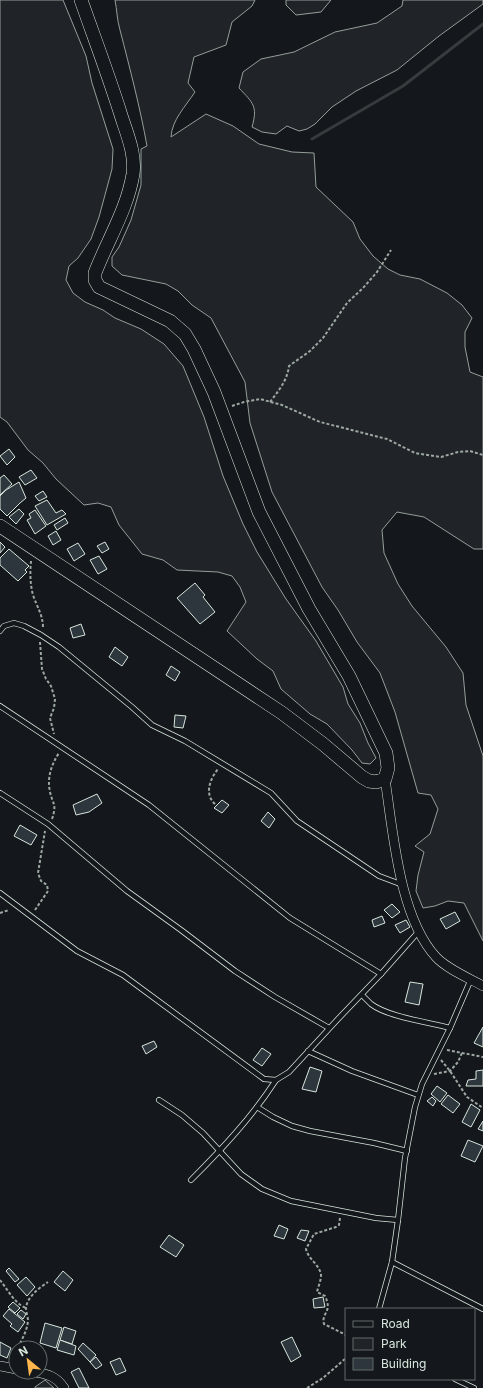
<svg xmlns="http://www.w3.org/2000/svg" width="483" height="1388" font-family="Inter,sans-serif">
	<rect width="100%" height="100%" fill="#14181c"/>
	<g fill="#202428" stroke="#939e99">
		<polygon points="0,0 63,0 86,56 92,83 113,149 112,169 99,217 91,239 78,258 69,266 66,280 73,293 85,302 103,310 115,318 141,329 164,344 183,366 204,417 223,476 243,524 257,552 286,599 316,641 343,687 348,704 360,723 368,743 376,758 370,764 362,763 352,750 327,724 310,714 281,689 273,671 257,659 227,631 246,602 240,587 232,576 218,572 177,570 163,560 142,554 119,525 111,507 98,503 84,505 56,479 43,463 28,450 7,422 0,417"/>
		<path d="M115,0H255L252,6L232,22L226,45L194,57L188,83L195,92C185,107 172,120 171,137L206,114L233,126L259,144L292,152L314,153L316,187L353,222L360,239L373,256L388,269L400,275L420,279L447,293L462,305L472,318L465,332V347L470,372L483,377V549H474L424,517L397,512L382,530L384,553L398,584L412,606L446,647L463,673L466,705L483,756V941L464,903L448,901L435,906L423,908L416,891L418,875L424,852L415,846L430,834L438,809L431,795L418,793L395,712L380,673L357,642L338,610L322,587L272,492L250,423L245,382L211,318L192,305L178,291L166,284L122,275L112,266V257L119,247L131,220L141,185V149L147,146C140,107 130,69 120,30C117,20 117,10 115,0Z"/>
		<polygon points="286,0 331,0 321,12 296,15 286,5"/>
		<path d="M403,0H483V4L439,36L397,70L356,91L332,107L315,124L307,129L299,131L287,126L276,134L262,132L252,127C258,106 253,103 239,88L243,72L261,59L294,52L335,32L377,23L402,6Z"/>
		<polygon points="45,1380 54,1388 35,1388 35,1387"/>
	</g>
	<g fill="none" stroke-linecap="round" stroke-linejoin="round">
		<polyline stroke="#363b3e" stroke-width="3" points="312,139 403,86 483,24"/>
	</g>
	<g fill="#2c363c" stroke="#d8e6dc">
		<polygon points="9,449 15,457 7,465 0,456"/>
		<polygon points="31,470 37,478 25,485 19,477"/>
		<polygon points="4,475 12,484 0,495 0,478"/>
		<polygon points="19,482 26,498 20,503 7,516 0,509 0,496 6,490"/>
		<polygon points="43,491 47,497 39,501 35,496"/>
		<polygon points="47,500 56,513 62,510 66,514 47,525 35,506"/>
		<polygon points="19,509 24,514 16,524 9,517"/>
		<polygon points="35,510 46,526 35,534 27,520 31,518 29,514"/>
		<polygon points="65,518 68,523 57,530 54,525"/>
		<polygon points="56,531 61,540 53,545 48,536"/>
		<polygon points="0,542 5,547 0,553"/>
		<polygon points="105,542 109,549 102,553 97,546"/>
		<polygon points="78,543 85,554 74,561 67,549"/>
		<polygon points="9,549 29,566 25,570 27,572 18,581 0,565 0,558"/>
		<polygon points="99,556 107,569 98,574 90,560"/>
		<polygon points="195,583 205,595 203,597 215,612 200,624 177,598"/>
		<polygon points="81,624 85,635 73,638 70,628"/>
		<polygon points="115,647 128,657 122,666 109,657"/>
		<polygon points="171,666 180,672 175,681 166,675"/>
		<polygon points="175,715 186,716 183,728 174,727"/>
		<polygon points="97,794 102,803 89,812 76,815 73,805"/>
		<polygon points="222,800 229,805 222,813 214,808"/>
		<polygon points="268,812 275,819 269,828 261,821"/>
		<polygon points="20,825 37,835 31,845 14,836"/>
		<polygon points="392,904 400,912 392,918 384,910"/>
		<polygon points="455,912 460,921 446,929 440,919"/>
		<polygon points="382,916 385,923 374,927 372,920"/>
		<polygon points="406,920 410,927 400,933 395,925"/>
		<polygon points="410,982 423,984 419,1005 405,1002"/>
		<polygon points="483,1027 483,1047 474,1043"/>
		<polygon points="154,1041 157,1047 146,1054 142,1046"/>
		<polygon points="262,1048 271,1054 262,1066 253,1060"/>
		<polygon points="310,1067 322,1071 316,1092 302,1089"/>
		<polygon points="483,1070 483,1086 466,1086 468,1080 476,1079 476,1071"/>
		<polygon points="437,1086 447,1093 440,1102 431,1094"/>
		<polygon points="448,1095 460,1104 453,1113 441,1104"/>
		<polygon points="432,1097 436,1101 433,1106 427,1101"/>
		<polygon points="471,1104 480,1110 471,1127 462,1122"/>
		<polygon points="483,1121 483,1131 478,1129"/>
		<polygon points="468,1140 483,1146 475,1162 461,1156"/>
		<polygon points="279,1225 288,1229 284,1239 274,1236"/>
		<polygon points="301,1230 309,1231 305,1241 297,1238"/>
		<polygon points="169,1235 184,1245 176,1257 160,1247"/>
		<polygon points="9,1268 19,1279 15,1282 6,1271"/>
		<polygon points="63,1271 73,1280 65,1291 54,1282"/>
		<polygon points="26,1277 35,1287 27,1296 17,1285"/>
		<polygon points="323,1297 325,1307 314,1308 313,1299"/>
		<polygon points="13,1302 20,1308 15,1313 8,1307"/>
		<polygon points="9,1309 25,1322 18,1332 10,1326 12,1324 3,1316"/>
		<polygon points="21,1310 26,1314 23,1319 17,1314"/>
		<polygon points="45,1323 62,1328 56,1348 40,1343"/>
		<polygon points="64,1327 76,1331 72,1344 60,1340"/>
		<polygon points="292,1337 301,1356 291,1362 281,1342"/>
		<polygon points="60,1340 76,1346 74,1355 57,1350"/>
		<polygon points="0,1342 11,1348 7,1358 0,1355"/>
		<polygon points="83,1343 96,1355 90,1362 78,1349"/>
		<polygon points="96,1357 102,1365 96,1369 90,1362"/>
		<polygon points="120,1358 126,1371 116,1375 110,1362"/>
		<polygon points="79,1368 89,1388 79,1388 71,1372"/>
	</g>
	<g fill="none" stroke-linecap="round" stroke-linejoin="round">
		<g stroke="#d8e6dc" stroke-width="6">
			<g id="lane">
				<polyline points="0,631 4,626 14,623 24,626 41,635 59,647 132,707 152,725 185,741 271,793 297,821 379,876 403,885"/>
				<polyline points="0,706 149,805 290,918 381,974"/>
				<polyline points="0,793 48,824 127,891 181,930 235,971 275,997 329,1028"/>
				<polyline points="0,893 77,951 123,975 264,1079 276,1080 289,1072 338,1019 381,974 419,931"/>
				<path d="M362,995C365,998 368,1001 371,1004C388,1017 428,1022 450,1028"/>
				<polyline points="308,1051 352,1071 418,1095"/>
				<polyline points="159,1100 182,1115 203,1133 241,1174 262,1189 291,1201 376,1218 398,1220"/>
				<polyline points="257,1107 273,1117 292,1126 310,1131 374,1143 407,1151"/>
				<path d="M191,1180C222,1149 252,1117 276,1080"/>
				<polyline points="392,1262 483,1309"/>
				<polyline points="379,1309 392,1262 398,1220 405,1158 415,1107 422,1084 450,1028 471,979"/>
				<polyline points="455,1379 474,1388"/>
			</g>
		</g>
		<g stroke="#d8e6dc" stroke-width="10">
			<g id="street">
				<path d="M385,779C393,831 399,917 436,957C447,969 469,978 483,986"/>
				<polyline points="0,1366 16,1369"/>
				<path d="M35,1372C48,1374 57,1377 64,1388"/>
			</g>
		</g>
		<g stroke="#d8e6dc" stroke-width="14">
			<path id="secondary" d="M0,526L282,713L323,744L362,777L369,781L376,782L385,779L388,768L386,753L349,676L309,609L259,512L214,392L194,349L185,334L170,321L99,287L95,280V273C108,239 127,210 133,174C136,153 126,132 120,112C108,74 94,37 81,0"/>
		</g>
		<g stroke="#9da8a2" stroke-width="2" stroke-dasharray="3 2" stroke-linecap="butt">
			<path d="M270,402C279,390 287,381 289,366L310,351L323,338L347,303L363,288L377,272L391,250"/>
			<polyline points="232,406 244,402 260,399 282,405 320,422 387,439 415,453 441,457 458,452 470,451 483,455"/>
			<path d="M31,561C30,572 30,584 33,595C37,607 43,615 43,628"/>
			<polyline points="40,642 42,669 46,679 51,686 55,699 54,708 50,718 54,734"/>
			<path d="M215,804C204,794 210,779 218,769"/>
			<path d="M52,819C57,804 53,805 50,792C47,778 51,765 59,753"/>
			<polyline points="35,910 48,891 47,885 41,881 38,873 45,831"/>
			<polyline points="0,913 9,910"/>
			<polyline points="447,1050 483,1057"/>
			<polyline points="441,1060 450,1071 467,1097 483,1108"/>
			<polyline points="434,1074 450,1071 458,1062 462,1053"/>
			<path d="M340,1218L339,1225L336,1227L314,1234L306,1249C308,1259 320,1265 321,1275C321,1281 318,1287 317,1292L325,1296C333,1313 321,1312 324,1324L346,1335"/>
			<path d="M0,1280C8,1290 14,1303 26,1308"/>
			<path d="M18,1348C22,1339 27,1331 28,1321C28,1317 26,1312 26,1308C27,1297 39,1288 48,1282"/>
			<polyline points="307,1388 323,1378 346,1358"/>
		</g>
		<use href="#lane" stroke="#14181c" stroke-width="4.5"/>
		<use href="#street" stroke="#14181c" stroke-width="9"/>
		<use href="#secondary" stroke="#14181c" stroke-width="13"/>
	</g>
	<rect x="345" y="1308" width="130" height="72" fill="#14181c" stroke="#626a69"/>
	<rect x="353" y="1321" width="20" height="6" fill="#14181c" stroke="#626a69"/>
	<text x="381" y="1328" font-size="12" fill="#d8e6dc">Road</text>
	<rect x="353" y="1338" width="20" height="12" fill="#202428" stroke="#626a69"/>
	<text x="381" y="1348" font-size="12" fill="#d8e6dc">Park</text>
	<rect x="353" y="1358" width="20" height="12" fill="#2c363c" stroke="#626a69"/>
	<text x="381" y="1368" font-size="12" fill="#d8e6dc">Building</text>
	<g transform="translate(28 1360) rotate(331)"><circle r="19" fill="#14181c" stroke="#626a69"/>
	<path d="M0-3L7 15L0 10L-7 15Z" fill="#ffb74d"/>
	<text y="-6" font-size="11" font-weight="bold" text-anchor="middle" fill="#d8e6dc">N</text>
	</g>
</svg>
